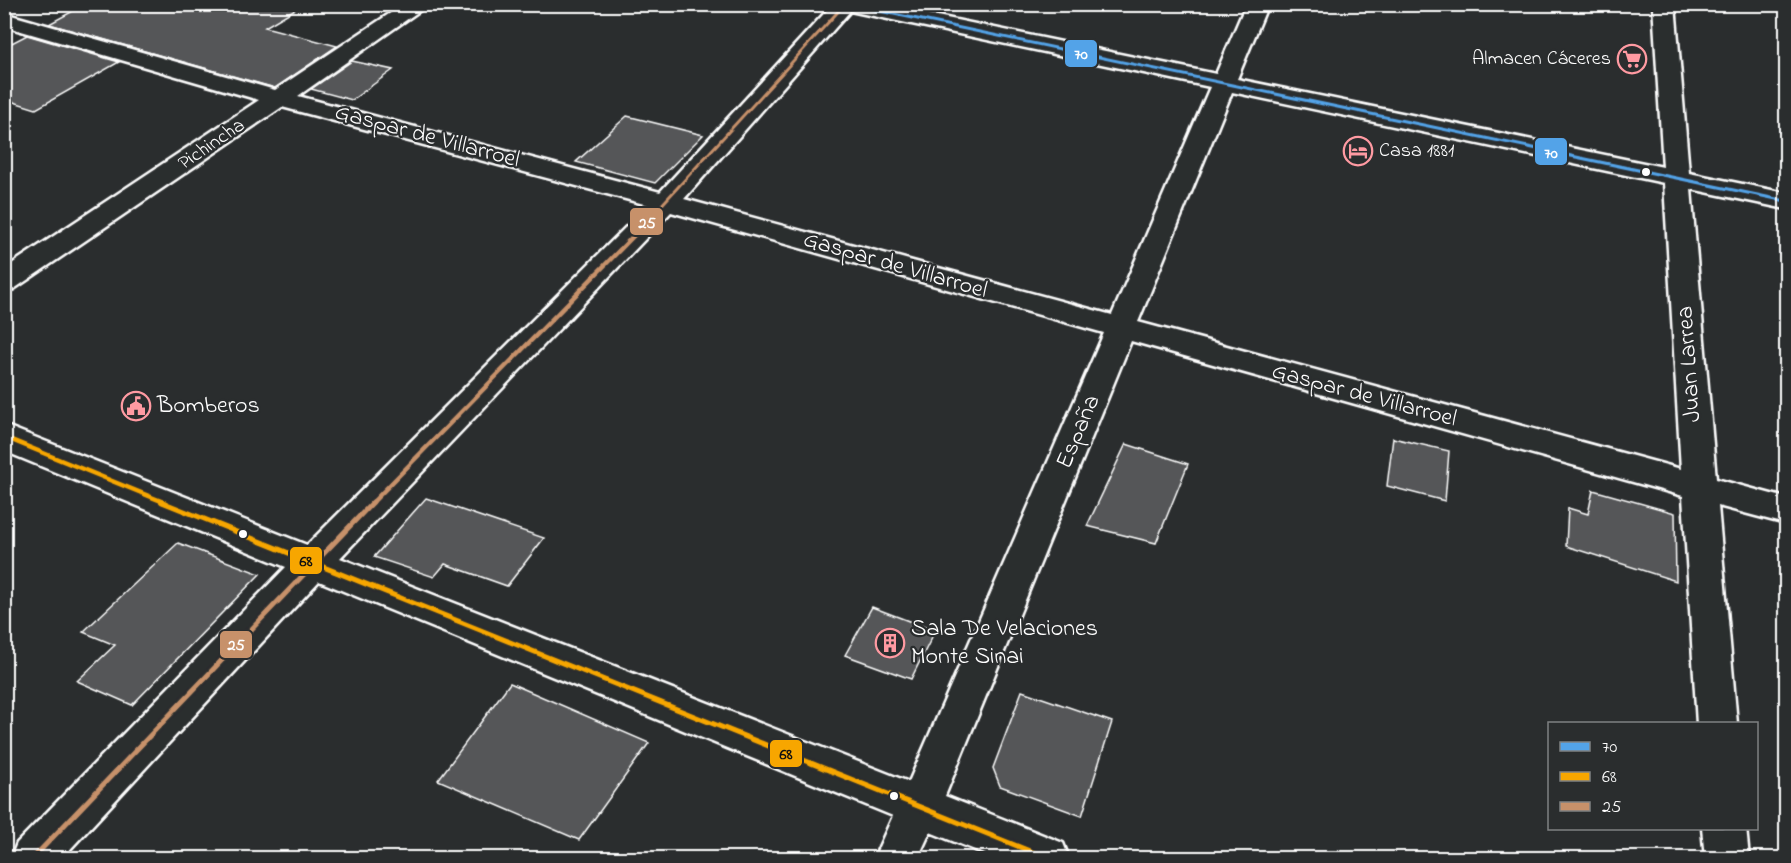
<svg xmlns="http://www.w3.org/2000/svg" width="1791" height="863" font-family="'Indie Flower',sans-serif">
	<rect width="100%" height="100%" fill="#2a2d2e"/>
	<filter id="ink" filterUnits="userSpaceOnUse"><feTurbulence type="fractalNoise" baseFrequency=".0167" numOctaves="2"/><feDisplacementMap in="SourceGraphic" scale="12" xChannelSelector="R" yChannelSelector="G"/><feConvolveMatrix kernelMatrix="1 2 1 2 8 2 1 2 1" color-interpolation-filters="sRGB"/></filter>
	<g filter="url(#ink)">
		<g fill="#555758" stroke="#fff" stroke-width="1.5">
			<polygon points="86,4 304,4 265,27 337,46 275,88 49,24"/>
			<polygon points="27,35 119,62 36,109 4,99 4,47"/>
			<polygon points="352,61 393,70 352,100 311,89"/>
			<polygon points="627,116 703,135 655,183 576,162"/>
			<polygon points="1393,438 1449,451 1445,501 1387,486"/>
			<polygon points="1126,444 1188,464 1156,543 1087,526"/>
			<polygon points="1593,490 1675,513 1676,581 1566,546 1568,508 1588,514"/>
			<polygon points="426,498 544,538 507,586 445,564 434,577 374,557"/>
			<polygon points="178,543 260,574 132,705 77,681 115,645 83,632"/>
			<polygon points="872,607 935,631 911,679 845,655"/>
			<polygon points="510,683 649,743 579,840 438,780"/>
			<polygon points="1022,691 1112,722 1082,816 1000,786 993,768"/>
		</g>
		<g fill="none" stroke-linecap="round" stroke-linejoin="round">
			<g stroke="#fff" stroke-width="5">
				<g id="minor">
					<path d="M404,4H429L298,96L660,192L833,4H879L1216,74L1246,4H1268L1237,79L1663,167L1653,4H1675L1689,173L1786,193V209L1691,189L1716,479L1786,498V524L1718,506L1737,724H1697L1683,496L1131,341L945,796L1063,843L1069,858H995L930,832L918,858H874L893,816L319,581L62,858H11L17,843L286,567L4,451V425L307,545L648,205L282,107L14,289L4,292V269L259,100L4,26V13L275,90ZM850,11L1210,87L1112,315L684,199ZM1232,92L1664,183L1681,469L1138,322ZM671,212L1104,333L909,782L340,558Z"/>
					<polygon points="1702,828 1746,828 1749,858 1705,858"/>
				</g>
			</g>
			<use href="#minor" fill="#2a2d2e" fill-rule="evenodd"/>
			<g stroke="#2a2d2e" stroke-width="6">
				<polyline id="bus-1" points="846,4 1786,201"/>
			</g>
			<g stroke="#2a2d2e" stroke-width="9">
				<polyline id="bus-2-far1" points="4,437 166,503"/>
			</g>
			<g stroke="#2a2d2e" stroke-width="10">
				<polyline id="bus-2" points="162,502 1047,858"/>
			</g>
			<g stroke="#2a2d2e" stroke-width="6">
				<polyline id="bus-3-far2" points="647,221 845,4"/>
			</g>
			<g stroke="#2a2d2e" stroke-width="9">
				<polyline id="bus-3-far1" points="372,503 649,220"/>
			</g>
			<g stroke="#2a2d2e" stroke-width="10">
				<polyline id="bus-3" points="33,858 373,502"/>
			</g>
			<use href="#bus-1" stroke="#53a3e8" stroke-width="3"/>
			<use href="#bus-2-far1" stroke="#f7a600" stroke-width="4.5"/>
			<use href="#bus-2" stroke="#f7a600" stroke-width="5"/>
			<use href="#bus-3-far2" stroke="#c7916a" stroke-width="3"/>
			<use href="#bus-3-far1" stroke="#c7916a" stroke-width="4.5"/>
			<use href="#bus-3" stroke="#c7916a" stroke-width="5"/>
		</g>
	</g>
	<defs>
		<g id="supermarket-ring" transform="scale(1.5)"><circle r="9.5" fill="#2a2d2e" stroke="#ff9aa2" stroke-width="1.5"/><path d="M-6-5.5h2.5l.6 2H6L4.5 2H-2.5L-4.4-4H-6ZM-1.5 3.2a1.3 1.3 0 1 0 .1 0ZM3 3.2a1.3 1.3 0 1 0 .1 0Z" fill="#ff9aa2"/></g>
		<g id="hotel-ring" transform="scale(1.5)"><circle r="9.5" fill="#2a2d2e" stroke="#ff9aa2" stroke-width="1.5"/><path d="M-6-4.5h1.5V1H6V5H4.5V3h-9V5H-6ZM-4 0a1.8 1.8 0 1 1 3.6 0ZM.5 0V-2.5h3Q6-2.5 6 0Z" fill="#ff9aa2"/></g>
		<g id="civic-ring" transform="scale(1.5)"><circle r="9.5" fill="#2a2d2e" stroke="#ff9aa2" stroke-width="1.5"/><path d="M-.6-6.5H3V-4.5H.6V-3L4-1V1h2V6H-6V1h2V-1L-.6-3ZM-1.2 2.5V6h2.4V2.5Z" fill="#ff9aa2"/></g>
		<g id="building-ring" transform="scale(1.5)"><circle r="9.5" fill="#2a2d2e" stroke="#ff9aa2" stroke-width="1.5"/><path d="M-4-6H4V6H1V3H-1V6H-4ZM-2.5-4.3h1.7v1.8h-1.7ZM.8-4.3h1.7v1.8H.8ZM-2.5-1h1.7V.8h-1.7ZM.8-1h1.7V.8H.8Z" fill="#ff9aa2"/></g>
	</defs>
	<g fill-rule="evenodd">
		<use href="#supermarket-ring" x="1632" y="59"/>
		<use href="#hotel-ring" x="1358" y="151"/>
		<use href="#civic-ring" x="136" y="406"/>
		<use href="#building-ring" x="890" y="643"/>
	</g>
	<g fill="#fff" stroke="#2a2d2e" stroke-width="2">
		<circle cx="1646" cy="172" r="5"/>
		<circle cx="243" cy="534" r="5"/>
		<circle cx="894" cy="796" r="5"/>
	</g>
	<g text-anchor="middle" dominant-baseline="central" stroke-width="4.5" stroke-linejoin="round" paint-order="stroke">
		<g font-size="20" fill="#fff" stroke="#2a2d2e" text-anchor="end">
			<text x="1611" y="59">Almacen Cáceres</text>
			<text x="1379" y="151" text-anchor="start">Casa 1881</text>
		</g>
		<g font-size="20" fill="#fff" stroke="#2a2d2e">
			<text transform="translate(212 145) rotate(-34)">Pichincha</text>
		</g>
		<g font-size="24" fill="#fff" stroke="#2a2d2e">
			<text transform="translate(427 137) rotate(15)">Gaspar de Villarroel</text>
			<text transform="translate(895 266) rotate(16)">Gaspar de Villarroel</text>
			<text transform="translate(1690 364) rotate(-94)">Juan Larrea</text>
			<text transform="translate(1364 396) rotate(15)">Gaspar de Villarroel</text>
			<text transform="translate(1079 432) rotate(-67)">España</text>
		</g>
		<g font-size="24" fill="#fff" stroke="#2a2d2e" text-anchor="start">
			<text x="157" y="406">Bomberos</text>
			<text x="911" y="629">Sala De Velaciones<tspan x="911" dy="28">Monte Sinai</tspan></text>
		</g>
	</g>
	<g stroke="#2a2d2e" stroke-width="2">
		<rect x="1064" y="39" width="34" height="29" rx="6" fill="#53a3e8"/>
		<rect x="1534" y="137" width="34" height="29" rx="6" fill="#53a3e8"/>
		<rect x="629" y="207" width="35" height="29" rx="6" fill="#c7916a"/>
		<rect x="289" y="546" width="34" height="29" rx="6" fill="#f7a600"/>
		<rect x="219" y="630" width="34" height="29" rx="6" fill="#c7916a"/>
		<rect x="769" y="739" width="34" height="29" rx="6" fill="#f7a600"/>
	</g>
	<g font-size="16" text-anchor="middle" font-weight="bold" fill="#fff">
		<text x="1081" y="59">70</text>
		<text x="1551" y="158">70</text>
		<text x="647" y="228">25</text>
		<text x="236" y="650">25</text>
	</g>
	<g font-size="16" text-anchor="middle" font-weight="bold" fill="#111">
		<text x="306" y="566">68</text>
		<text x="786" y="759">68</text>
	</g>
	<rect width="1791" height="863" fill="none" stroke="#2a2d2e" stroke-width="24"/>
	<rect x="12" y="12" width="1767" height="839" fill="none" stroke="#fff" stroke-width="2" filter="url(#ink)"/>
	<rect x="1548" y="722" width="210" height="108" fill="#2a2d2e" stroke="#7f8182" stroke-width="1.5"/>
	<rect x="1560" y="742" width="30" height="9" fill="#53a3e8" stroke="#7f8182" stroke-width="1.5"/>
	<text x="1602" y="752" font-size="18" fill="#ffffff">70</text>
	<rect x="1560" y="772" width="30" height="9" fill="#f7a600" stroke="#7f8182" stroke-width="1.5"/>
	<text x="1602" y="782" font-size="18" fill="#ffffff">68</text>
	<rect x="1560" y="802" width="30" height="9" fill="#c7916a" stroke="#7f8182" stroke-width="1.5"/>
	<text x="1602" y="812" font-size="18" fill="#ffffff">25</text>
</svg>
